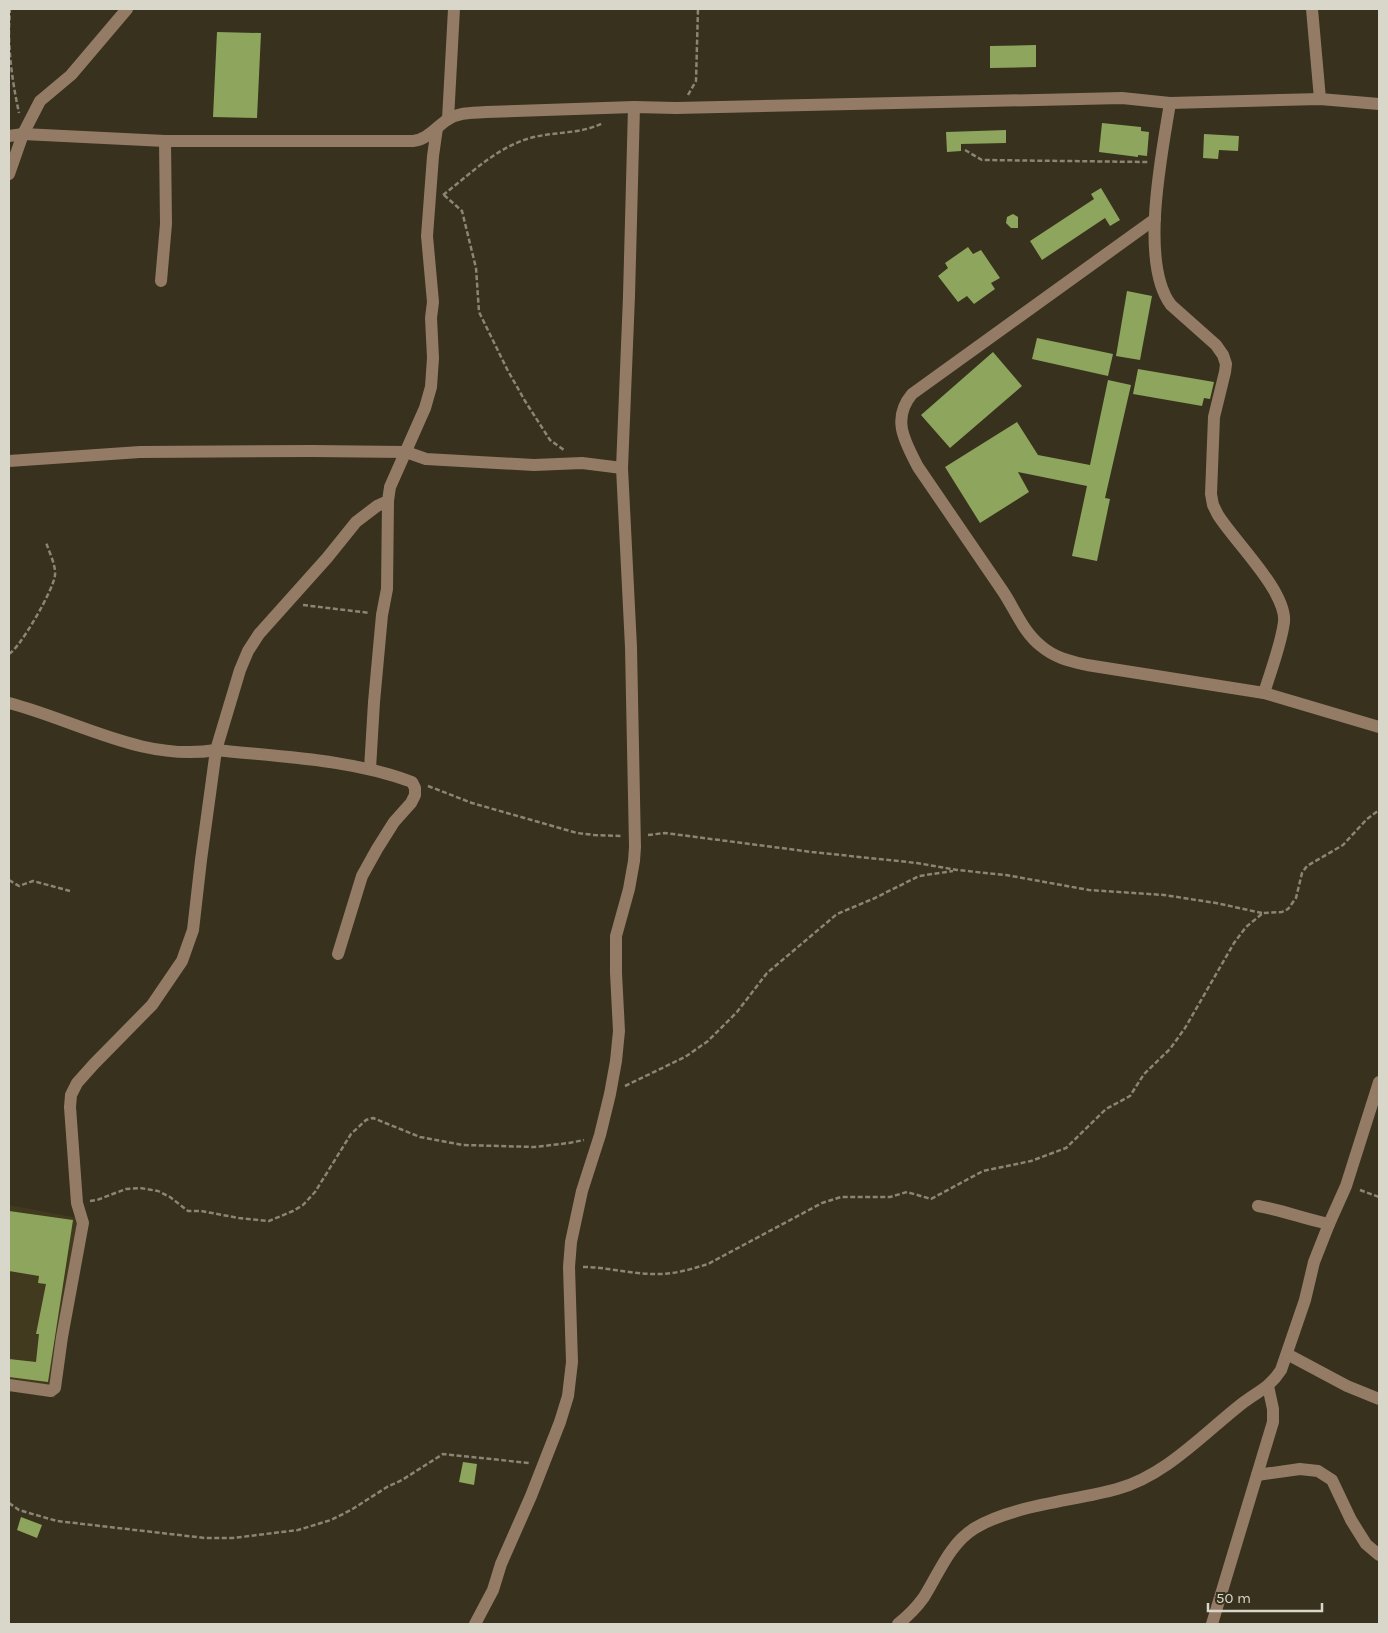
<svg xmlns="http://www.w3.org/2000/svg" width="1388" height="1633" font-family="Karla,sans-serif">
	<rect width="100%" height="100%" fill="#37311d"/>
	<polygon fill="#423a1f" points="9,1205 89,1220 55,1398 9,1390"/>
	<g fill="#8ea55d">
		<polygon points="217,32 261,33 257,118 213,117"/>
		<polygon points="1036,45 1036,67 990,68 990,46"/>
		<polygon points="1102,123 1141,127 1141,131 1149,132 1147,156 1138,155 1138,157 1099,152"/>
		<polygon points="1006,130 1006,143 961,144 961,151 947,152 946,132"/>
		<polygon points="1204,134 1239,136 1238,151 1219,150 1218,159 1203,158"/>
		<polygon points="1101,188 1120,220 1110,226 1105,218 1042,260 1030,241 1094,199 1091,194"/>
		<polygon points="1013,214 1018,217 1018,228 1011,228 1006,223 1007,217"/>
		<polygon points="968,247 973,254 981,250 1000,278 991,283 995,289 974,304 967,296 958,302 938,276 948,268 945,263"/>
		<polygon points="1127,291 1152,296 1140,360 1116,356"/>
		<polygon points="1037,338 1113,354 1108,376 1032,359"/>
		<polygon points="993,352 1022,386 950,448 921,415"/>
		<polygon points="1138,369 1214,382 1210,399 1204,398 1202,406 1133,394"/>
		<polygon points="1108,380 1131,385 1105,498 1110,499 1097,561 1072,556 1087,486 1018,472 1029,492 980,523 945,467 1017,422 1038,455 1090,465"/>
		<polygon points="9,1211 73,1220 48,1382 9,1377 9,1359 36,1362 39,1334 36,1334 46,1284 38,1283 39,1276 9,1271"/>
		<polygon points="463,1462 477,1464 474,1485 459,1482"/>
		<polygon points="21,1517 42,1525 37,1538 17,1530"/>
	</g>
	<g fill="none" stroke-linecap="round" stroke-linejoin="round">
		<g stroke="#8a8575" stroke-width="2.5" stroke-dasharray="5 2.5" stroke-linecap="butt">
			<polyline points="9,28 10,9"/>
			<path d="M9,30C9,58 13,85 19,113"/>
			<polyline points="688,95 696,81 698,9"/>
			<polyline points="965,150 982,160 1148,162"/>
			<path d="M443,195C469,175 495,149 527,139C552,131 579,135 603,123"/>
			<polyline points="444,195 462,211 476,268 479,312 507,369 525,401 550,440 564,450"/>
			<polyline points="303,605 370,613"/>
			<path d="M9,654C20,648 54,589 55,575C56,565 49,552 46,542"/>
			<polyline points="428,786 472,803 577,833 594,835 623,836"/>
			<polyline points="648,835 665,833 812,852 917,863 957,870 1006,875 1089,890 1164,895 1216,903 1262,913"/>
			<polyline points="9,880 19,886 33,881 70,891"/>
			<polyline points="625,1086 685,1057 708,1041 737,1012 767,973 837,914 875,898 919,876 953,871"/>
			<polyline points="1360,1190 1379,1197"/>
			<polyline points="90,1201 97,1200 126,1189 140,1188 158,1191 170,1197 188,1211 201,1211 239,1218 269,1221 293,1211 303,1205 315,1192 351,1134 366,1120 373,1118 420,1137 463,1145 535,1147 569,1143 584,1140"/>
			<path d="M583,1267C607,1267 630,1274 654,1274C673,1275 691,1269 708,1264L822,1203L841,1197H890L907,1192L931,1199L983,1171L1031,1161L1066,1148L1106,1109L1130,1096L1144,1074L1170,1049L1185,1028L1234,943L1246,927L1263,913L1282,912L1288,909L1296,898L1302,873L1307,866L1343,845L1367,819L1379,810"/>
			<polyline points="9,1503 19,1510 29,1513 57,1521 205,1538 233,1538 298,1530 331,1520 351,1510 387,1487 402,1480 443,1454 529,1463"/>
		</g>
		<g stroke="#947b65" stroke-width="12">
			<polyline points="1312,9 1320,99"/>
			<path d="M1170,103C1162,153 1139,263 1171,305L1216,345L1223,355L1226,364L1225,372L1214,417L1211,494L1213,505L1218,515C1235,542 1287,592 1284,622C1281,645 1271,670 1264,693"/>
			<polyline points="448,119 454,9"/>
			<path d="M9,136L23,134L165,141H413C428,139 435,128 447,120C459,112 472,113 486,112L634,107L676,108L1122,98L1170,103L1320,99L1379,104"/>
			<polyline points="9,174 23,134 40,101 71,75 127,9"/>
			<path d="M1155,219L912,394C891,419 905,442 918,467C946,508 974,549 1002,590C1015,609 1023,632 1041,646C1055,658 1070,661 1087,665L1264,693L1379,727"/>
			<polyline points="161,281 166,224 165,141"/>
			<polyline points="9,461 140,452 312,451 406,452 426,459 534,465 582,463 622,468"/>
			<path d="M9,703C78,721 143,762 216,750L240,670L248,651L259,634L327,558L356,522L377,506L388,501L390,487L425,408L431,387L433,358L431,318L433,302L427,236L433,156L437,128"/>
			<polyline points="370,769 374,702 382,615 387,589 388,501"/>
			<path d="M1258,1206C1282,1210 1304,1219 1329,1224"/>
			<polyline points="1287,1354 1347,1386 1379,1399"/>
			<path d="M9,1385L51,1391L55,1388L62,1337L83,1223L77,1203L70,1107L71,1095L77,1083L94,1064L152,1005L182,961L193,930L201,860L216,750C281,757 351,759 412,782L415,788V795L411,803L394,822L377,849L362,876L338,954"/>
			<polyline points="1257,1475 1300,1469 1318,1471 1332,1480 1351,1520 1366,1544 1379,1555"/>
			<polyline points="475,1624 493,1590 501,1564 531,1496 560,1422 568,1396 572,1362 569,1267 571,1242 582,1191 600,1135 610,1094 616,1061 619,1031 616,973 616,936 629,889 634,861 635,847 631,647 622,468 629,296 634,107"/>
			<path d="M898,1624C908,1616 917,1607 924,1597C939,1573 950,1543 975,1528C1013,1505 1074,1501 1117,1489C1166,1476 1205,1432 1244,1402C1259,1391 1270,1387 1281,1370L1305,1300L1314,1262L1329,1224L1346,1186L1379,1082"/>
			<polyline points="1212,1624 1273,1422 1273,1409 1268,1386"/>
		</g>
	</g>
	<rect width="1388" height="1633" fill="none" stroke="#d9d6ca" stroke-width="20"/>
	<path d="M1208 1603v8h114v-8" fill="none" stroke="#d9d6ca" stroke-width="2.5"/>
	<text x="1216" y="1603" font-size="15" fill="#d9d6ca" stroke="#37311d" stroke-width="4" paint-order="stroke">50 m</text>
</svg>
